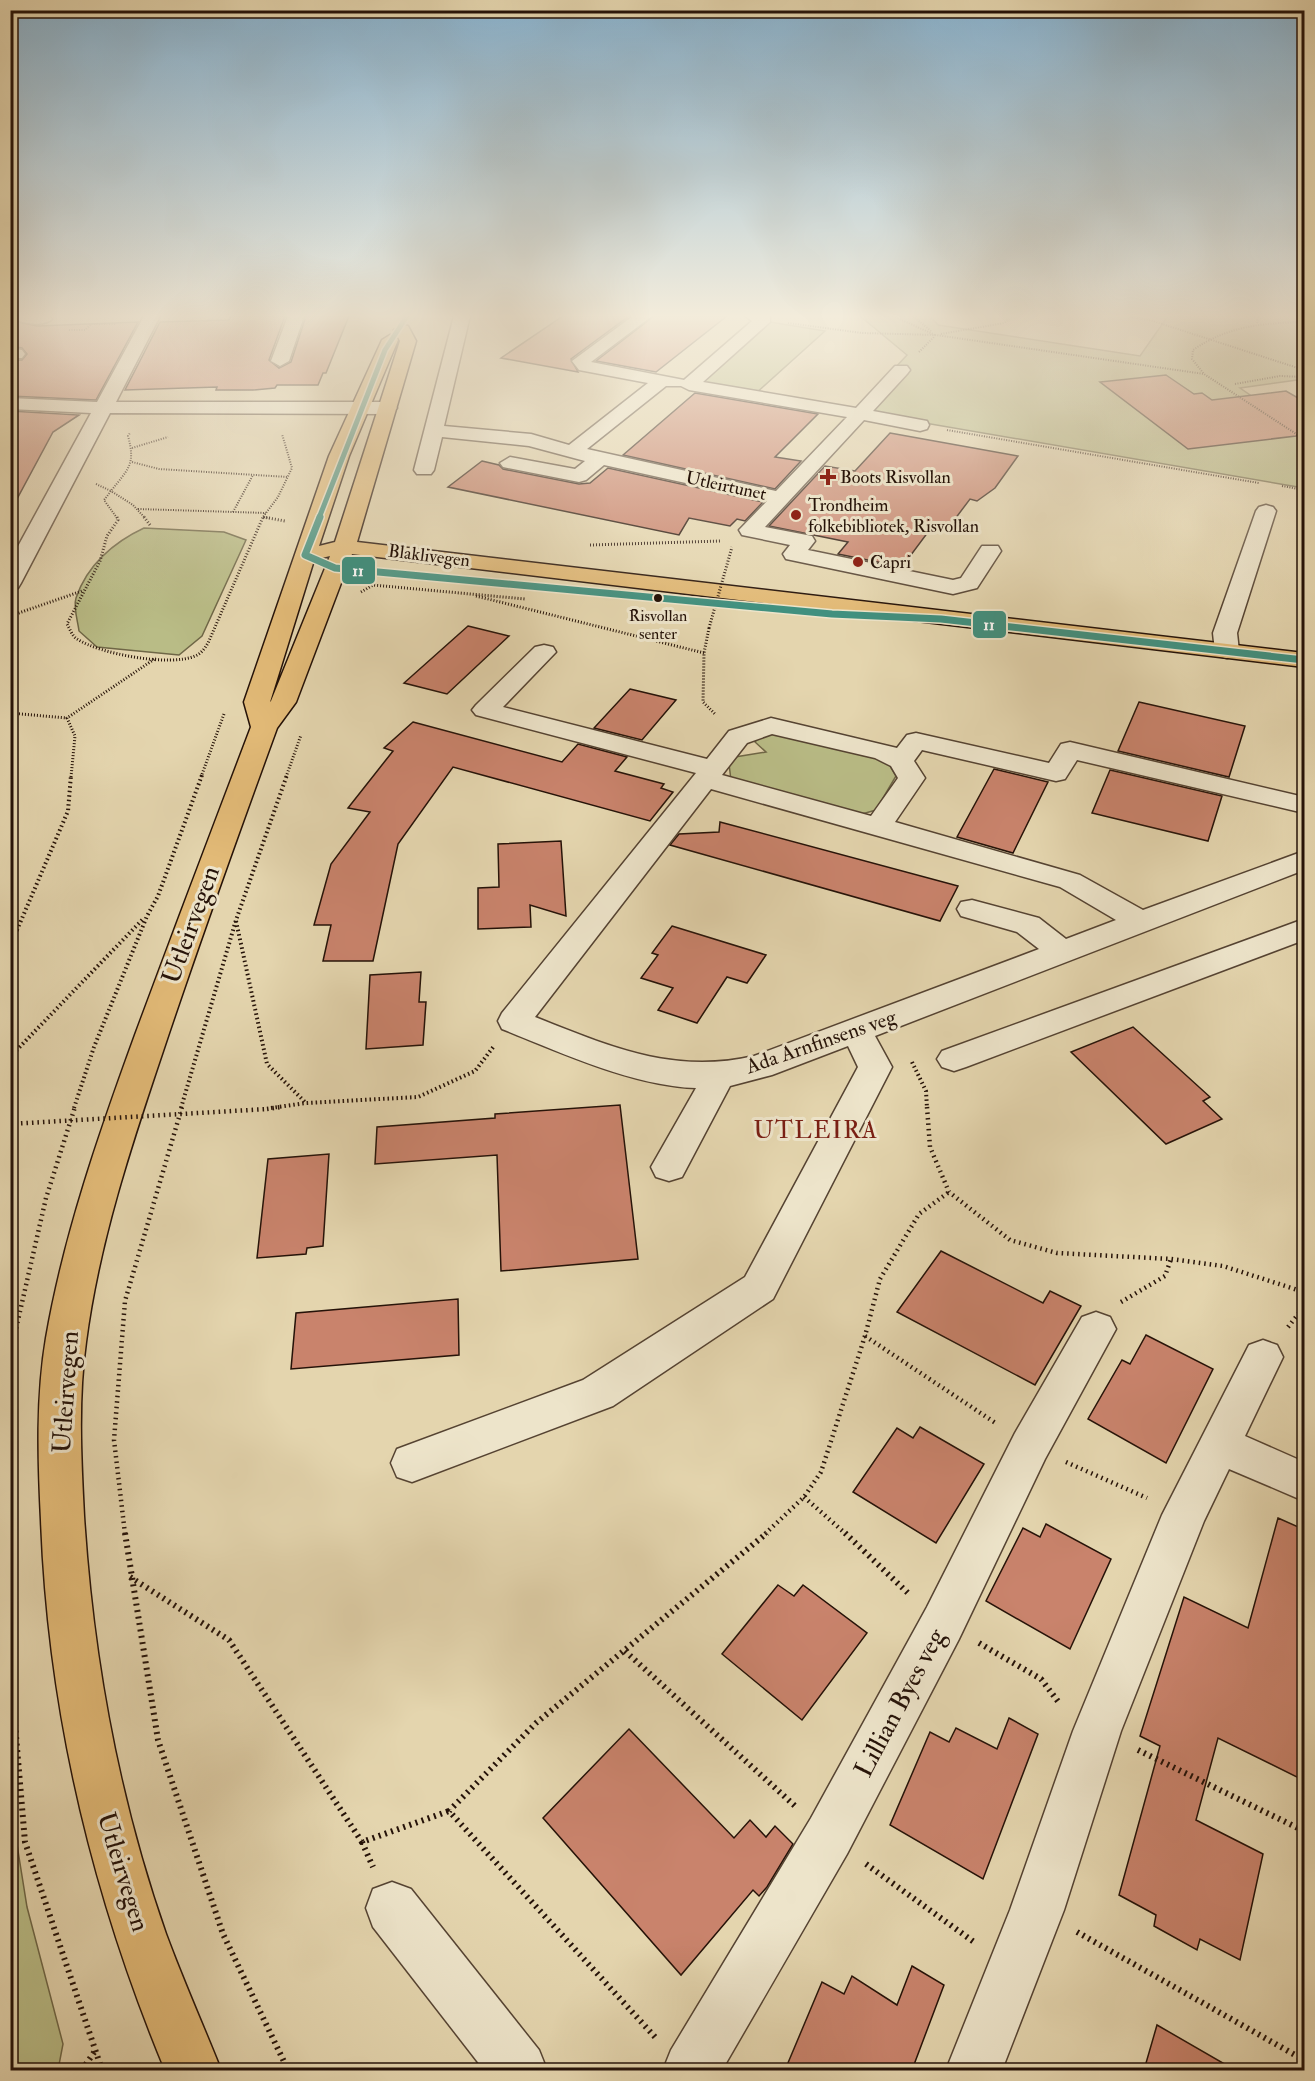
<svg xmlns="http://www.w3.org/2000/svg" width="1315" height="2081" font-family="'IM FELL Double Pica',serif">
	<rect width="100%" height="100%" fill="#e4d5ae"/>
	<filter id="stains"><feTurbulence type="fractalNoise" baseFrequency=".00333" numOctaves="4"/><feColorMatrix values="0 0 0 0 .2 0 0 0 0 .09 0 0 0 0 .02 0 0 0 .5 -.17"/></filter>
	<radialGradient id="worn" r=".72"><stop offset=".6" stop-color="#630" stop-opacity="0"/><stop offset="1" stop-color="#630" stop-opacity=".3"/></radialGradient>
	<g fill="#b9bc86" stroke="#6f6747" stroke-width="1.5">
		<polygon points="860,316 930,316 938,325 1140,356 1168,316 1304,316 1304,379 1240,388 1304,432 1304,488 855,411 907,355"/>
		<polygon points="770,322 825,331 755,394 697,383"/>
		<path d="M144,528L224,532L246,540L202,636L179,655L97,647L79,631C78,622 73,607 76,598C87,565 114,542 144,528Z"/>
		<polygon points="763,731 887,761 896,776 876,810 862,814 731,780 729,764 735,757 766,752 755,742"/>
		<polygon points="11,1807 27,1907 63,2044 58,2070 11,2070"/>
	</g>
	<g fill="#c9836c" stroke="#251208" stroke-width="1.5">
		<polygon points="231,316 285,316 269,360 279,368 291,362 306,316 349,316 326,373 323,373 318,385 277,385 275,388 253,390 216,390 217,387 125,390 160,322 229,320"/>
		<polygon points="563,316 629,316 571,359 578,372 501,358"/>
		<polygon points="654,316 727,316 656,372 596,361"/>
		<polygon points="10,320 37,326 138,322 96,400 10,396 10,360 22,360 27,354 22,348 10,346"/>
		<polygon points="1166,375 1194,394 1202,393 1212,400 1286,391 1305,402 1305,427 1296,436 1188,449 1100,382"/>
		<polygon points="695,393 818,414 775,457 801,461 775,489 623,455"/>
		<polygon points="10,411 79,415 53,432 10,512"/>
		<polygon points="890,433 1018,456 995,488 977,501 970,499 946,531 931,528 902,567 838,554 848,542 769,526 825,466 855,471"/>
		<polygon points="482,461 499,465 503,469 579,484 590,483 608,468 763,502 745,521 737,519 730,526 689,518 679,535 448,487"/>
		<polygon points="468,626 509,636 447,694 404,683"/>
		<polygon points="630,689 676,700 642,740 594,728"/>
		<polygon points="1139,702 1245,726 1229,777 1118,751"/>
		<polygon points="413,722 562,762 578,744 627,757 615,771 664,784 661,788 673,792 650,821 453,767 398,844 373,961 323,961 331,925 314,925 331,864 370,812 348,808 393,751 384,748"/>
		<polygon points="994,769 1048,782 1013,853 957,837"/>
		<polygon points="1110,770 1222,796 1208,841 1092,813"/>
		<polygon points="720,822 958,886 940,921 670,845 679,834 719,832"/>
		<polygon points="561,841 566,916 530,905 531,927 478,929 478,888 499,887 498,844"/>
		<polygon points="672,926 766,955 747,983 727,977 697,1023 658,1010 673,988 641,978 658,955 652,953"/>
		<polygon points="421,972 419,1002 426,1002 423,1045 366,1049 370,975"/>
		<polygon points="1133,1027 1210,1097 1203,1101 1222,1119 1166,1144 1071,1052"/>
		<polygon points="620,1105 638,1259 501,1271 497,1155 375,1164 377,1127 495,1118 495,1114"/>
		<polygon points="329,1154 323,1246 307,1248 306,1254 257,1258 268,1159"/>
		<polygon points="941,1251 1043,1303 1050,1291 1081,1306 1035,1385 897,1312"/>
		<polygon points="458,1299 459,1355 291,1369 296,1313"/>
		<polygon points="1146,1335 1213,1369 1166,1463 1088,1419 1122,1360 1130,1364"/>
		<polygon points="920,1427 984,1464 936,1543 853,1492 897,1428 913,1438"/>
		<polygon points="1278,1518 1305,1530 1305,1781 1218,1738 1196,1820 1263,1854 1240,1960 1200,1939 1197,1950 1154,1926 1156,1915 1119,1895 1160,1746 1140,1736 1184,1597 1248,1628"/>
		<polygon points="1046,1524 1111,1559 1070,1649 986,1601 1023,1528 1040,1537"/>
		<polygon points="778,1585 794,1596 803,1585 867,1633 802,1720 722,1654"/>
		<polygon points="1009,1718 1038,1734 983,1879 890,1825 930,1732 949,1742 956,1728 997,1749"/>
		<polygon points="629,1729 734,1838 750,1820 766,1837 775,1826 793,1844 767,1887 759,1896 753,1890 681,1975 543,1818"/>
		<polygon points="912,1966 944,1985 912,2070 785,2070 822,1982 844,1994 852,1976 897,2005"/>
		<polygon points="1157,2025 1235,2070 1144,2070"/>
	</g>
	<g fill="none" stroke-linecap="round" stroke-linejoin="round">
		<g stroke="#554332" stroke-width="3">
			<g id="minor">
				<path d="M10,316H50L52,319C45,327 17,324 10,316Z"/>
				<polygon points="144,316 160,316 116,402 388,402 397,408 388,414 110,413 21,583 18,588 10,590 10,561 91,413 10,409 10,398 97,402"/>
				<polygon points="288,316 304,316 289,361 280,366 271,361"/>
				<path d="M454,316H470L444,426L531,434L569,445L648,383L579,370L572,361L633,316H652L591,362L684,380L752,321L745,316H770V322L703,382L856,408L895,366H907L910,370L907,374L873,411L927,421L929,425L927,429L920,431L864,420L765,527L812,536L815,541L808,550L953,580L961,578L982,546H998L1001,551L977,588L953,594L786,559L783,554L790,545L742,535L739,530L767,501L604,465L586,480L579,482L503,467L500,463L510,457L575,469L585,461L529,446L442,437L434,470L431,474H417L414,470ZM666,386H681L689,390L847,417L776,491L587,449Z"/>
				<polygon points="10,348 22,350 25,354 22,358 10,358"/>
				<polygon points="1266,505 1273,507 1276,511 1237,633 1239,651 1235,656 1227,658 1219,656 1215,651 1213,633 1256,511 1259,507"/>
				<path d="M544,645L553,647L556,652L503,707L707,759L729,731L771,718L897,748L907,735L916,733L1049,763L1061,744L1070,742L1304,797V813L1077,760L1065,779L1056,781L922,750L914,761L925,778L895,822L1080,875L1143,910L1304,851V870L875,1036L892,1067L773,1299L613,1406L412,1482L397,1477L391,1463L397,1449L583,1380L745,1277L858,1067L848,1046L772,1075L730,1086L682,1177L669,1181L656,1177L651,1167L696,1088C633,1086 560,1052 502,1029L498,1021L502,1013L696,773L476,715L472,710L476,705L535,647ZM772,734L875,758L891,766L898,778L871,816L722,775L747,743ZM711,789L1060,887L1116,920L1066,939L1039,918L972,900L961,902L957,909L961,916L1017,932L1039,949L754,1056C673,1075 609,1046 535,1017Z"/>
				<polygon points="1304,919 1304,940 966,1067 954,1071 942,1067 937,1059 942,1051"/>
				<polygon points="1096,1312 1110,1317 1116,1329 1045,1459 959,1639 847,1854 722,2070 663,2070 671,2050 811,1818 927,1607 1015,1433 1082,1317"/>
				<polygon points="1263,1340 1277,1345 1283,1357 1245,1436 1304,1462 1304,1501 1229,1469 1204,1521 1121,1731 1064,1910 1002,2070 946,2070 1010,1910 1073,1731 1162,1515 1249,1345"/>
				<polygon points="392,1882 411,1889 539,2050 547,2070 484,2070 373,1927 366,1908 373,1889"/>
			</g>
		</g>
		<g stroke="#251208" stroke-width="3">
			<path id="major" d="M402,325L408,326L416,341L357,542L1304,653V667L352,554L296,702L277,728C238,835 199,943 163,1051C131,1146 99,1242 86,1342C78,1399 81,1458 84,1516C93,1658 119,1800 166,1934C183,1980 203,2025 221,2070H165C92,1894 48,1711 41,1520C38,1460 36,1397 46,1338C64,1234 99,1134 135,1035C173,932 212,830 251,727L244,702L329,456L382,340L390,335L396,336L398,340L349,456L319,546L335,542L400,341L394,330ZM330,556L271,701L270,702L314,560Z"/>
		</g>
		<g stroke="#251208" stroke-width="2" stroke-dasharray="1 1.5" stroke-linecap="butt">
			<polyline points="893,316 935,335"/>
			<polyline points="913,316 931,331"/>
			<polyline points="1127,316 1153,321 1304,370"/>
			<polyline points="1294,316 1304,318"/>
			<path d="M1304,322C1262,323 1228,326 1193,350L1192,359L1204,374L1304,439"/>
			<polyline points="788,323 862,333 936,335 1204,374"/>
			<polyline points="1257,323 1258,316"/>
			<polyline points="69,330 85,330 91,324 116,324"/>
			<polyline points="941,334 1004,323 1013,316"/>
			<polyline points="919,352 935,336"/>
			<polyline points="1235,384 1280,376 1304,377"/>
			<polyline points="947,430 1259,483"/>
			<polyline points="132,448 168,437"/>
			<polyline points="132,462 159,469 288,477"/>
			<path d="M96,484L111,491C128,469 136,465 128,436L130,433"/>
			<polyline points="1282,486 1304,490"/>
			<polyline points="138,509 266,513"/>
			<polyline points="233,512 253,475"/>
			<polyline points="117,518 104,500 111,491 133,505 145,518"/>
			<polyline points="270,518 263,517 278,497 292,468 282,434"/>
		</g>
		<g stroke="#251208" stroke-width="3" stroke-dasharray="1 2" stroke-linecap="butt">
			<path d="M117,517L118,520L107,536L100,561L67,624C70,629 72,636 77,639C100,654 170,667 195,656C201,654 205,648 208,643L263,517"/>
			<polyline points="144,517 150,525"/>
			<polyline points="263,517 285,521"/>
			<polyline points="590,545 721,541"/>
			<polyline points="361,592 373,585 525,599"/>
			<polyline points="476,596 704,653"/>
			<polyline points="10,616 82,591"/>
			<polyline points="709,628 704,653 703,702 716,715"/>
			<polyline points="10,713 67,718"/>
			<polyline points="71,777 75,736 67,718 156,658"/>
			<polyline points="201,777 224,714"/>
			<polyline points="286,777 301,735"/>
		</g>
		<g stroke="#251208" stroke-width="4" stroke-dasharray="1.5 3" stroke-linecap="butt">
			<polyline points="236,921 267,1064 306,1103"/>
			<polyline points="10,936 17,930 68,811 71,775"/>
			<polyline points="10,1057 144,918"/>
			<polyline points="912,1062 926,1091 927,1108"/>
			<polyline points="74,1108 94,1047 147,916 158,896 202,775"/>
			<polyline points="181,1108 236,920 287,775"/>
			<polyline points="271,1108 306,1103 418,1097 475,1071 494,1046"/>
		</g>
		<g stroke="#251208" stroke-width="4.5" stroke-dasharray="1.5 4" stroke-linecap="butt">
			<polyline points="927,1107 930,1147 949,1192 1010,1240 1057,1253 1171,1259 1223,1266 1304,1292"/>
			<polyline points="267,1109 281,1107"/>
			<polyline points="1121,1302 1165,1276 1171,1259"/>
			<polyline points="1288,1327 1304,1307"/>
			<polyline points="865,1336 997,1424"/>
			<polyline points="10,1355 46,1198 75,1107"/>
			<polyline points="1066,1462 1147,1498"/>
			<polyline points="804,1497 846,1534"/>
			<polyline points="125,1534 114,1440 125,1301 182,1107"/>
			<polyline points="765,1534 804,1497 821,1472 865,1336 880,1279 919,1214 949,1192"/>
		</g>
		<g stroke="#251208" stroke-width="6" stroke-dasharray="2 4.5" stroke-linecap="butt">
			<polyline points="125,1533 158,1740 223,1934 288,2070"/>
			<polyline points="845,1533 909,1594"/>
			<polyline points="130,1577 229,1640 362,1842 449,1811"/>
			<polyline points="979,1643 1041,1679 1060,1704"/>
			<polyline points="625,1651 795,1806"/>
			<polyline points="10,1666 25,1842 102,2070"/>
			<polyline points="1138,1750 1304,1831"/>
			<polyline points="362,1842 373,1867"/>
			<polyline points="866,1864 974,1942"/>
			<polyline points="1077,1932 1304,2060"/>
			<polyline points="655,2037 449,1811 536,1723 767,1533"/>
			<polyline points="82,2070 95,2051"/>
		</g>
		<use href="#minor" fill="#ede4ca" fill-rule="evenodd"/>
		<use href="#major" fill="#e2ba77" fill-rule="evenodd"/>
		<polyline stroke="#251208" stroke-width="3" stroke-dasharray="1 2" stroke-linecap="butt" points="709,628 732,547"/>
		<polyline stroke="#251208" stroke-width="4.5" stroke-dasharray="1.5 4" stroke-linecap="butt" points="10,1124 267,1109"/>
		<g stroke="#ede4ca" stroke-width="8">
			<polyline id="bus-1-far1" points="319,518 385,350 407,316"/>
		</g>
		<g stroke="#ede4ca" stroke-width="10">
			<polyline id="bus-1" points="320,517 305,555 335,568 832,614 941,619 1304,660"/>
		</g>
		<use href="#bus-1-far1" stroke="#41907f" stroke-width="5"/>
		<use href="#bus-1" stroke="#41907f" stroke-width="7"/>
	</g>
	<linearGradient id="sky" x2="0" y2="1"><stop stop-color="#88b5d4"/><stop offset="0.52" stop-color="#f3ecdb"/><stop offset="1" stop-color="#f3ecdb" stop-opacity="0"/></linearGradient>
	<rect width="1315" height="608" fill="url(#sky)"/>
	<g fill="#8f2418" stroke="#ede4ca" stroke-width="2">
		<path d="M825 468h6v6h6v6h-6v6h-6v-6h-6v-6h6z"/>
		<circle cx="796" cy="515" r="6"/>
		<circle cx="858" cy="562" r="6"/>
	</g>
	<circle fill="#251208" stroke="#ede4ca" stroke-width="2" cx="658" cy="598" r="5"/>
	<g text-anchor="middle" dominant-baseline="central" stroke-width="6" stroke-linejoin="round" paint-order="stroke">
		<g font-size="16" fill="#251208" stroke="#ede4ca">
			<text x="658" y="616">Risvollan<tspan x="658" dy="18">senter</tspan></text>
		</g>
		<g font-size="18" fill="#251208" stroke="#ede4ca" text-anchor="start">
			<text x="840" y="477">Boots Risvollan</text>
			<text x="808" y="505">Trondheim<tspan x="808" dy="21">folkebibliotek, Risvollan</tspan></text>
			<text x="870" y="562">Capri</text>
		</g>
		<g font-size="18" fill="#251208" stroke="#ede4ca">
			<text transform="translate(726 486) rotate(12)">Utleirtunet</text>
			<text transform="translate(429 556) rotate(7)">Blaklivegen</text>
		</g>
		<g font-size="21" fill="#251208" stroke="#ede4ca">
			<text transform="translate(821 1042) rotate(-19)">Ada Arnfinsens veg</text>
		</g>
		<g font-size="24" letter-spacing="1.5" fill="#7a1f14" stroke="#ede4ca">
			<text x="816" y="1130">UTLEIRA</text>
		</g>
		<g font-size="26" fill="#251208" stroke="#ede4ca">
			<text transform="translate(191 925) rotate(-70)">Utleirvegen</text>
			<text transform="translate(66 1392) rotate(-86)">Utleirvegen</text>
			<text transform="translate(900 1703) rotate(-62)">Lillian Byes veg</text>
			<text transform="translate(123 1872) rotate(73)">Utleirvegen</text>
		</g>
	</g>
	<g stroke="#ede4ca" stroke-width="2">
		<rect x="341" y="556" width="35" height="29" rx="6" fill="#41907f"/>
		<rect x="972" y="610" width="35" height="29" rx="6" fill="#41907f"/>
	</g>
	<g font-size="16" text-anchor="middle" font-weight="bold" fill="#fff">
		<text x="358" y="576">11</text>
		<text x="989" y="630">11</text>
	</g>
	<rect width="1315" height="2081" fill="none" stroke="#e4d5ae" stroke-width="36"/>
	<rect x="12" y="12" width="1291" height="2057" fill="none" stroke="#251208" stroke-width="3"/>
	<rect x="18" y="18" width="1279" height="2045" fill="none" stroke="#251208" stroke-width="1.5"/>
	<rect width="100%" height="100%" filter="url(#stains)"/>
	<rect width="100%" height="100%" fill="url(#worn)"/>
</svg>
